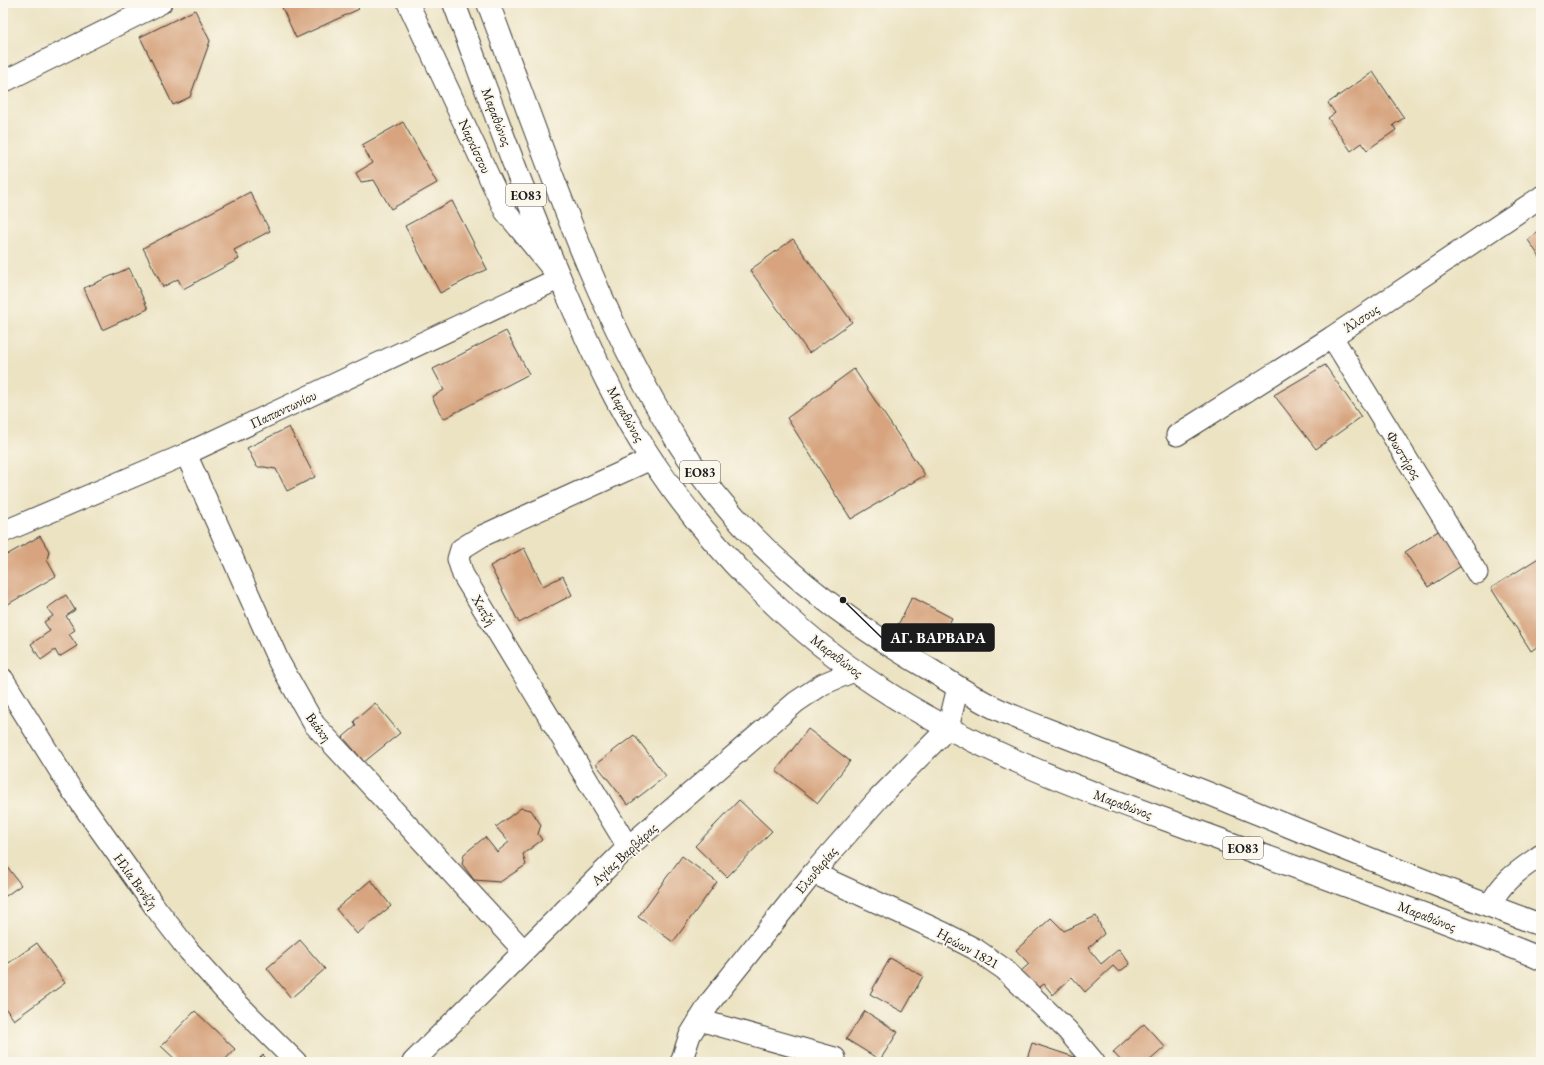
<svg xmlns="http://www.w3.org/2000/svg" width="1544" height="1065" font-family="'EB Garamond',serif">
	<rect width="100%" height="100%" fill="#fbf7ec"/>
	<filter id="ink" filterUnits="userSpaceOnUse"><feTurbulence type="fractalNoise" baseFrequency=".025" numOctaves="2"/><feDisplacementMap in="SourceGraphic" scale="8" xChannelSelector="R" yChannelSelector="G"/><feConvolveMatrix kernelMatrix="1 2 1 2 8 2 1 2 1" color-interpolation-filters="sRGB"/></filter>
	<filter id="wash" filterUnits="userSpaceOnUse"><feTurbulence type="fractalNoise" baseFrequency=".012" numOctaves="4" result="noise"/><feDisplacementMap in="SourceGraphic" scale="16" xChannelSelector="R" yChannelSelector="G"/><feGaussianBlur stdDeviation="0.9" result="paint"/><feColorMatrix in="noise" values="0 0 0 0 0 0 0 0 0 0 0 0 0 0 0 0 0 1.4 0 .05"/><feComposite in="paint" operator="in"/></filter>
	<g filter="url(#wash)">
		<rect width="100%" height="100%" fill="#ece3c3"/>
		<g id="blocks">
			<g fill="#d7a47f">
				<polygon points="280,3 353,3 359,9 296,38"/>
				<polygon points="195,10 210,41 190,97 173,105 140,37"/>
				<polygon points="1373,72 1404,118 1393,125 1396,130 1367,150 1362,143 1351,151 1328,118 1335,113 1328,103"/>
				<polygon points="403,122 437,183 391,209 374,180 361,182 356,173 372,163 362,145"/>
				<polygon points="250,192 270,231 234,250 239,259 183,289 178,279 163,287 143,248"/>
				<polygon points="452,201 487,269 440,293 405,226"/>
				<polygon points="1541,230 1541,259 1528,240"/>
				<polygon points="793,239 852,322 809,353 750,270"/>
				<polygon points="129,268 148,309 102,330 84,288"/>
				<polygon points="506,331 529,374 443,419 432,397 444,390 433,369"/>
				<polygon points="1325,365 1361,417 1316,449 1274,395"/>
				<polygon points="854,369 925,475 851,519 787,418"/>
				<polygon points="289,427 315,477 287,491 276,469 264,467 257,467 247,448"/>
				<polygon points="1443,528 1466,563 1428,587 1405,552"/>
				<polygon points="40,536 49,551 47,560 56,576 3,607 3,557"/>
				<polygon points="524,548 543,586 563,576 572,595 519,623 490,566"/>
				<polygon points="1540,557 1541,644 1531,651 1491,588"/>
				<polygon points="66,595 75,610 66,616 75,630 69,634 77,646 59,657 55,650 41,660 31,644 50,631 44,622 53,616 47,608"/>
				<polygon points="912,597 952,618 937,648 897,627"/>
				<polygon points="375,703 400,733 364,762 343,737 356,726 354,721"/>
				<polygon points="808,729 850,761 818,803 776,771"/>
				<polygon points="634,735 666,776 628,805 596,764"/>
				<polygon points="739,800 772,831 727,877 695,846"/>
				<polygon points="521,808 531,810 541,825 538,834 542,840 523,854 526,865 500,882 474,880 462,864 464,854 485,837 497,852 509,842 496,827"/>
				<polygon points="682,856 717,882 673,942 638,917"/>
				<polygon points="3,861 21,885 3,898"/>
				<polygon points="371,880 391,906 357,934 336,909"/>
				<polygon points="1096,916 1104,934 1088,948 1101,964 1119,949 1130,964 1119,972 1113,966 1085,992 1072,977 1053,995 1044,984 1037,989 1021,971 1029,964 1016,950 1051,918 1064,931"/>
				<polygon points="300,940 325,969 291,998 267,968"/>
				<polygon points="37,943 65,983 14,1020 3,1005 3,967"/>
				<polygon points="890,958 923,976 903,1012 870,994"/>
				<polygon points="195,1011 235,1049 223,1062 178,1062 161,1046"/>
				<polygon points="865,1011 898,1032 880,1060 846,1039"/>
				<polygon points="1144,1024 1165,1047 1148,1062 1122,1062 1113,1052"/>
				<polygon points="1032,1043 1077,1058 1076,1062 1026,1062"/>
				<polygon points="263,1055 270,1062 256,1062"/>
			</g>
		</g>
	</g>
	<g filter="url(#ink)">
		<use href="#blocks" fill-opacity="0" stroke="#3b3a35" stroke-width="1"/>
		<g fill="none" stroke-linecap="round" stroke-linejoin="round">
			<g stroke="#3b3a35" stroke-width="23">
				<g id="minor">
					<polyline points="3,82 161,3"/>
					<polyline points="1332,337 1477,573"/>
					<polyline points="1177,435 1332,337 1541,197"/>
					<polyline points="186,454 279,662 314,724 524,951"/>
					<polyline points="3,532 186,454 560,278 505,211 408,3"/>
					<polyline points="3,679 71,789 155,907 189,951 226,992 296,1062"/>
					<polyline points="628,847 463,575 458,559 461,549 482,536 651,459"/>
					<polyline points="813,873 944,933 975,949 1004,969 1067,1030 1094,1062"/>
					<path d="M1489,906C1504,879 1517,872 1541,855"/>
					<polyline points="699,1020 835,1058"/>
					<polyline points="413,1062 628,847 796,702 823,684 854,671"/>
					<polyline points="681,1062 690,1035 711,1001 813,873 879,798 948,728 958,687"/>
				</g>
			</g>
			<g stroke="#3b3a35" stroke-width="24">
				<g id="primary">
					<path d="M454,3C491,102 526,202 569,299C593,355 620,413 654,463C711,548 791,630 877,686C966,745 1064,783 1164,819C1256,853 1348,886 1440,920C1473,933 1508,944 1541,959"/>
					<path d="M488,3C544,151 593,306 677,441C740,540 829,611 929,669C950,682 971,696 993,707C1018,719 1044,728 1069,738C1118,757 1166,777 1215,796C1323,840 1431,885 1541,925"/>
				</g>
			</g>
			<use href="#minor" stroke="#fff" stroke-width="21"/>
			<use href="#primary" stroke="#fff" stroke-width="22"/>
		</g>
	</g>
	<g text-anchor="middle" dominant-baseline="central" stroke-width="4" stroke-linejoin="round" paint-order="stroke">
		<g fill="#fbf7ec" stroke="#5f5e5a" stroke-width="1">
			<rect x="506" y="184" width="40" height="22" rx="3"/>
			<rect x="680" y="461" width="40" height="22" rx="3"/>
			<rect x="1223" y="837" width="40" height="22" rx="3"/>
		</g>
		<g font-size="13" font-weight="bold" fill="#1c1c1c">
			<text x="526" y="195">ΕΟ83</text>
			<text x="700" y="472">ΕΟ83</text>
			<text x="1243" y="848">ΕΟ83</text>
		</g>
		<g font-size="14" fill="#1c1c1c" stroke="#fbf7ec">
			<text transform="translate(497 117) rotate(69)">Μαραθώνος</text>
			<text transform="translate(475 146) rotate(65)">Ναρκίσσου</text>
			<text transform="translate(1361 318) rotate(-33)">Άλσους</text>
			<text transform="translate(283 409) rotate(-25)">Παπαντωνίου</text>
			<text transform="translate(626 414) rotate(61)">Μαραθώνος</text>
			<text transform="translate(1404 455) rotate(58)">Φωστήρος</text>
			<text transform="translate(484 610) rotate(59)">Χατζή</text>
			<text transform="translate(837 656) rotate(37)">Μαραθώνος</text>
			<text transform="translate(319 727) rotate(53)">Βεάκη</text>
			<text transform="translate(1123 804) rotate(20)">Μαραθώνος</text>
			<text transform="translate(624 854) rotate(-43)">Αγίας Βαρβάρας</text>
			<text transform="translate(816 870) rotate(-50)">Ελευθερίας</text>
			<text transform="translate(136 881) rotate(54)">Ηλία Βενέζη</text>
			<text transform="translate(1427 916) rotate(21)">Μαραθώνος</text>
			<text transform="translate(968 948) rotate(29)">Ηρώων 1821</text>
		</g>
	</g>
	<path fill="none" stroke="#1c1c1c" stroke-width="1.5" d="M843 600L882 638"/>
	<circle fill="#1c1c1c" stroke="#fbf7ec" stroke-width="1.5" cx="843" cy="600" r="4"/>
	<rect fill="#1c1c1c" stroke="#1c1c1c" stroke-width="1.5" x="882" y="624" width="112" height="27" rx="4"/>
	<g font-size="15" text-anchor="middle" font-weight="bold" fill="#fff">
		<text x="938" y="643">ΑΓ. ΒΑΡΒΑΡΑ</text>
	</g>
	<rect width="1544" height="1065" fill="none" stroke="#fbf7ec" stroke-width="16"/>
</svg>
